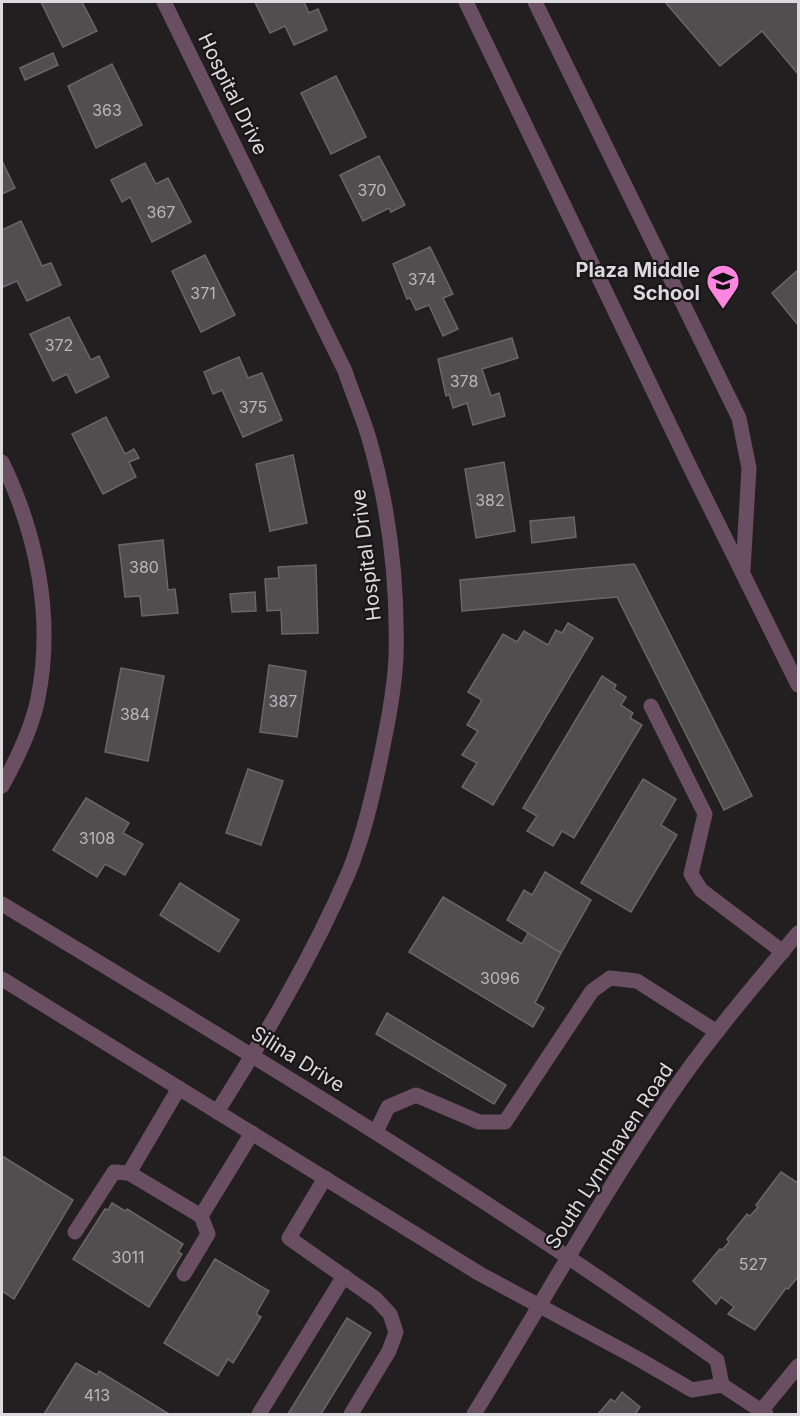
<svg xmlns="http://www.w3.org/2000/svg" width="800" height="1416" font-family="Inter,sans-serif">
	<rect width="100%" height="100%" fill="#221f21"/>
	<g fill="#514e50" stroke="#696668" stroke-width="1.5">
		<polygon points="41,2 82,2 97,31 63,47"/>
		<polygon points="255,2 304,2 309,13 318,9 327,30 294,45 285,26 270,33"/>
		<polygon points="665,2 798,2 798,74 762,31 720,66"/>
		<polygon points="53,53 58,65 25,80 20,68"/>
		<polygon points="112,64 142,125 96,148 68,86"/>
		<polygon points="336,76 366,137 331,154 301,93"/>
		<polygon points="379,156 405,205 391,212 389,208 363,221 340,175"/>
		<polygon points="2,161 15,188 2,194"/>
		<polygon points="145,163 156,184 168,178 191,222 152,242 130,197 122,202 111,180"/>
		<polygon points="21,221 42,266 51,263 61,285 27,301 17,281 3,287 2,283 2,230"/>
		<polygon points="430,247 453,294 443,298 458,329 443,336 429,305 416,310 410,298 407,299 393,264"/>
		<polygon points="205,255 235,315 201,332 172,271"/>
		<polygon points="798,270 798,325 772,293"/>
		<polygon points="69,317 91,360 99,356 109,377 76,393 67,374 53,381 30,334"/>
		<polygon points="512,338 518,358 482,369 491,396 499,393 505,416 473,425 467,403 453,408 449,394 446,396 438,359"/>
		<polygon points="239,357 248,378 262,373 282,420 243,437 222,390 213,394 204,372"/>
		<polygon points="106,417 125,454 134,449 139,458 129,462 136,477 103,494 72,434"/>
		<polygon points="293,455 307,523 270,531 256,464"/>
		<polygon points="504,462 515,531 476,538 465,469"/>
		<polygon points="574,517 576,537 532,543 530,521"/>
		<polygon points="163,540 168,590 175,589 178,613 142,616 140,596 125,597 119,545"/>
		<polygon points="633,564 635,565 752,796 724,810 617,597 462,611 460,580"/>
		<polygon points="316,565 318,633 282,634 281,610 267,611 265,579 279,578 278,567"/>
		<polygon points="255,592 256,611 232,612 230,594"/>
		<polygon points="568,623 593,638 493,805 462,787 477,763 462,755 478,731 467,725 482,700 468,692 503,634 517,642 524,631 548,645 556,630 562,633"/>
		<polygon points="269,665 306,671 297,737 260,732"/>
		<polygon points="121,668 164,676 148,761 105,752"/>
		<polygon points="602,676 616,685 614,689 626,697 621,705 633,713 630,718 642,725 574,838 562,831 553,846 527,831 537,816 523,808"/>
		<polygon points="248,769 283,781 261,845 226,833"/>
		<polygon points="643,779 676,799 661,825 677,835 631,912 581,883"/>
		<polygon points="86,798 129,823 123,833 143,844 125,875 105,864 97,877 53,850"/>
		<polygon points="545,872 591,900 561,953 507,920 524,890 532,895"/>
		<polygon points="180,883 239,920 219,952 160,915"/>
		<polygon points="443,897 522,944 528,933 561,953 535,1003 544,1008 533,1027 409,952"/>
		<polygon points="387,1013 506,1085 494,1104 376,1034"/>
		<polygon points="2,1156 73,1200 14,1299 2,1291"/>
		<polygon points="781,1172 798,1183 798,1277 788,1289 786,1288 755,1330 728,1314 734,1307 721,1297 716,1304 693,1281 720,1249 722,1250 729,1242 727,1239 747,1214 750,1216 758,1207 756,1205"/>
		<polygon points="112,1203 125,1211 127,1209 183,1244 178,1252 182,1254 149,1307 73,1259 105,1209 108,1210"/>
		<polygon points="215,1259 269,1291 256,1314 261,1317 233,1363 228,1359 218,1376 164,1343"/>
		<polygon points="347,1318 371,1333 321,1414 288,1414"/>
		<polygon points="76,1363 97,1375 99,1371 169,1414 44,1414"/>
		<polygon points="622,1392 640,1407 636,1413 638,1414 598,1414 611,1399 615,1402"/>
	</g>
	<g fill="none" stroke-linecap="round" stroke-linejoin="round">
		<g stroke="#6a4e62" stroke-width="15">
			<path d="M164,2L345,371C352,392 361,413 368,435C389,506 398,584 396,658C394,693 387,727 380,761C372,799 363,838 348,874C312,957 265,1036 217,1112"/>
			<polyline points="466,2 690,467 798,685"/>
			<polyline points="535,2 739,418 749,468 743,570"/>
			<path d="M2,462C37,534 54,618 38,698C32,729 17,759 2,786"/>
			<polyline points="651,706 705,814 691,874 701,890 783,952"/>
			<path d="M2,904C244,1050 487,1196 717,1360L722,1385"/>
			<polyline points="2,979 480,1274 635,1357 692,1390 722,1385 766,1414"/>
			<polyline points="179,1088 129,1173 201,1216 252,1133"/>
			<polyline points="376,1132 388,1107 416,1095 479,1122 505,1122 592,991 610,978 637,981 717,1032"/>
			<polyline points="325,1178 289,1238 376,1299 390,1314 396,1332 389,1351 351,1414"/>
			<polyline points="75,1232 114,1172 129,1173"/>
			<polyline points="184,1274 208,1234 201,1216"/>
			<polyline points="761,1411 798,1366"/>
			<polyline points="259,1414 344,1276"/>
			<path d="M474,1414C539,1309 599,1200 669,1097C708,1039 754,986 798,933"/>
		</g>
	</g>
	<defs>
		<g id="school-pin" transform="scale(1.725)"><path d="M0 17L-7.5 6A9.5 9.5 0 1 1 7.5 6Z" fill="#fe86e0" stroke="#191618"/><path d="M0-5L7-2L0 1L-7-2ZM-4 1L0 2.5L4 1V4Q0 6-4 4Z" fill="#111"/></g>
	</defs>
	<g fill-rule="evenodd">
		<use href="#school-pin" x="723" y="281"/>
	</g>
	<g text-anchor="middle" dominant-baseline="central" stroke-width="4.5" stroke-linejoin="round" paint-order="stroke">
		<g font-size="16" fill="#b9b7b9">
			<text x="107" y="110">363</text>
			<text x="372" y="190">370</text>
			<text x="161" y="212">367</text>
			<text x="422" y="279">374</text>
			<text x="203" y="293">371</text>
			<text x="59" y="345">372</text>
			<text x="464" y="381">378</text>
			<text x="253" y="407">375</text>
			<text x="490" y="500">382</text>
			<text x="144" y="567">380</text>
			<text x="283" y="701">387</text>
			<text x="135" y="714">384</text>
			<text x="97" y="838">3108</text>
			<text x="500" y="978">3096</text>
			<text x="128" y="1257">3011</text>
			<text x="753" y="1264">527</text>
			<text x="97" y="1395">413</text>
		</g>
		<g font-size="20" fill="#dcdadc" stroke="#191618">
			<text transform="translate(233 94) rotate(64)">Hospital Drive</text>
			<text transform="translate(366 555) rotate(-97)">Hospital Drive</text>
			<text transform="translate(298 1059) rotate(32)">Silina Drive</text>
			<text transform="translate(609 1156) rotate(-57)">South Lynnhaven Road</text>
		</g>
		<g font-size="20" font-weight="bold" fill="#dcdadc" stroke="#191618" text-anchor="end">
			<text x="700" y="270">Plaza Middle<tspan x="700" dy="23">School</tspan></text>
		</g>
	</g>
	<rect width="800" height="1416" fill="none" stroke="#dcdadc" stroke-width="6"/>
</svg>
